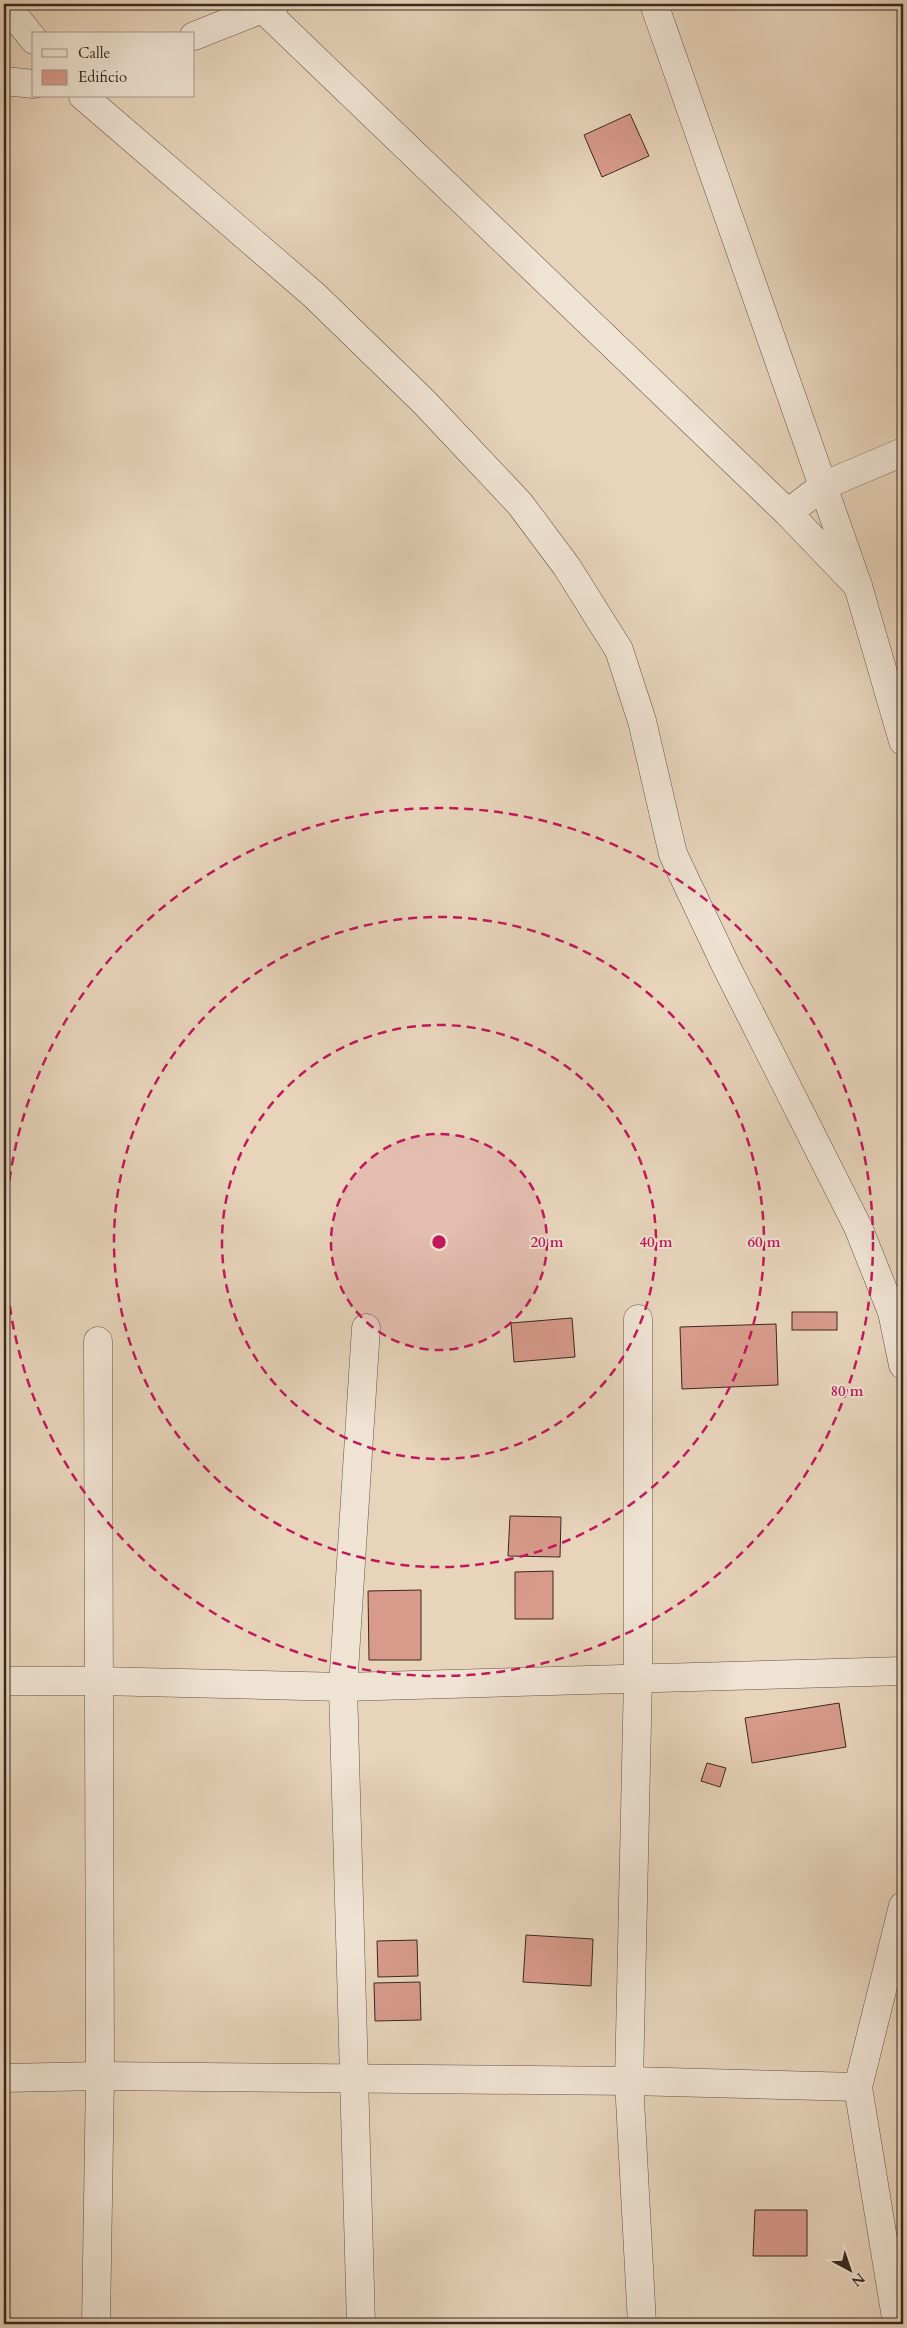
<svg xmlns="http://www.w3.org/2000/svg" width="907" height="2328" font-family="Cardo,serif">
	<rect width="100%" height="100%" fill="#e7d4bb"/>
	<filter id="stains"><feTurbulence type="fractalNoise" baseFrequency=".004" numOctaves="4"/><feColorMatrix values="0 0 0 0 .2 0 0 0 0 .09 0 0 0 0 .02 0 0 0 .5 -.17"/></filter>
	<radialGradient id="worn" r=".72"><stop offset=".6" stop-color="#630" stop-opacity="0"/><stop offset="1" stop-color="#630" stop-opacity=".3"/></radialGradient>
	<g fill="#d79a8b" stroke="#3a2821">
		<polygon points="630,114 649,156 602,177 584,135"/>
		<rect x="792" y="1312" width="45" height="18"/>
		<polygon points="572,1318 575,1357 514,1362 511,1323"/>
		<polygon points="776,1324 778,1385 682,1389 680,1327"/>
		<polygon points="510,1516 561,1517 560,1557 508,1556"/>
		<polygon points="553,1571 553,1619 515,1619 515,1572"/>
		<polygon points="421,1590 421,1660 369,1660 368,1591"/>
		<polygon points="839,1703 846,1747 752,1763 745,1718"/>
		<polygon points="707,1763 726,1768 720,1787 701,1781"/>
		<polygon points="526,1935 593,1939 591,1986 523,1982"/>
		<polygon points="417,1940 418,1976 378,1977 377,1941"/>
		<polygon points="420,1982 421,2020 375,2021 374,1983"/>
		<polygon points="755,2210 807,2210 807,2256 753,2256"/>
	</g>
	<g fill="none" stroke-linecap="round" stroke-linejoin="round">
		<g stroke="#655348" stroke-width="29">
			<g id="minor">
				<polyline points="5,4 34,40"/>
				<polyline points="654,4 858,586 903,741"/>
				<polyline points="262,8 788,513 858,586"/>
				<polyline points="194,36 275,4"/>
				<polyline points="4,81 34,84"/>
				<polyline points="83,96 314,295 424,402 520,504 567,567 619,650 642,721 673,854 726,966 858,1227 892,1312 903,1365"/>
				<polyline points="788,513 823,486 903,452"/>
				<polyline points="638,1319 638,1677 629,2081 642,2324"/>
				<polyline points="4,1681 99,1681 343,1687 903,1671"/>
				<polyline points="4,2078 100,2076 629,2081 858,2087"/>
				<polyline points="96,2324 100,2076 98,1341"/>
				<polyline points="361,2324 343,1687 366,1328"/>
				<polyline points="897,2324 858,2087 903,1906"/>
			</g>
		</g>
		<use href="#minor" stroke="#efe3d3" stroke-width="28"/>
	</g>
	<circle cx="439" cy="1242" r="108" fill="#c2185b" fill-opacity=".12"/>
	<g fill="none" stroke="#c2185b" stroke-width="2.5" stroke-dasharray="9 6">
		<circle cx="439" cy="1242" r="108"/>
		<circle cx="439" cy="1242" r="217"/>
		<circle cx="439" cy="1242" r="325"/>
		<circle cx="439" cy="1242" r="434"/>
	</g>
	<circle cx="439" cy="1242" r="8" fill="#c2185b" stroke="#efe3d3" stroke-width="2.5"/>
	<g font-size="15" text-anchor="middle" font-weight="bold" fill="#c2185b" stroke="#efe3d3" stroke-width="4" stroke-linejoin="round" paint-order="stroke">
		<text x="547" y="1247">20 m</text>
		<text x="656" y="1247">40 m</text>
		<text x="764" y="1247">60 m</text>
		<text x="847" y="1396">80 m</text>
	</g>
	<rect width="907" height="2328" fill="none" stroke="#e7d4bb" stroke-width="20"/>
	<rect x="5" y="5" width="897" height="2318" fill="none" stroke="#3a2821" stroke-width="2.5"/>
	<rect x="10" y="10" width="887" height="2308" fill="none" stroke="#3a2821"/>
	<rect x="32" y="32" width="162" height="65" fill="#efe3d3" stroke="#a7988c"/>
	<rect x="42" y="49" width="25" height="8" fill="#efe3d3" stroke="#a7988c"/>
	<text x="78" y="58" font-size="15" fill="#3a2821">Calle</text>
	<rect x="42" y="70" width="25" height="15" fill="#d79a8b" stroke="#a7988c"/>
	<text x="78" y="82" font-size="15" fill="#3a2821">Edificio</text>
	<g transform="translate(850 2270) rotate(140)" stroke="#efe3d3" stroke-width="4" paint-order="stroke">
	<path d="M0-4L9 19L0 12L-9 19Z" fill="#3a2821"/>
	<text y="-8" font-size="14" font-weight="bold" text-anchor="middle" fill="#3a2821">N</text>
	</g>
	<rect width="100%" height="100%" filter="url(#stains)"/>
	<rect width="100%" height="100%" fill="url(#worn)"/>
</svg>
